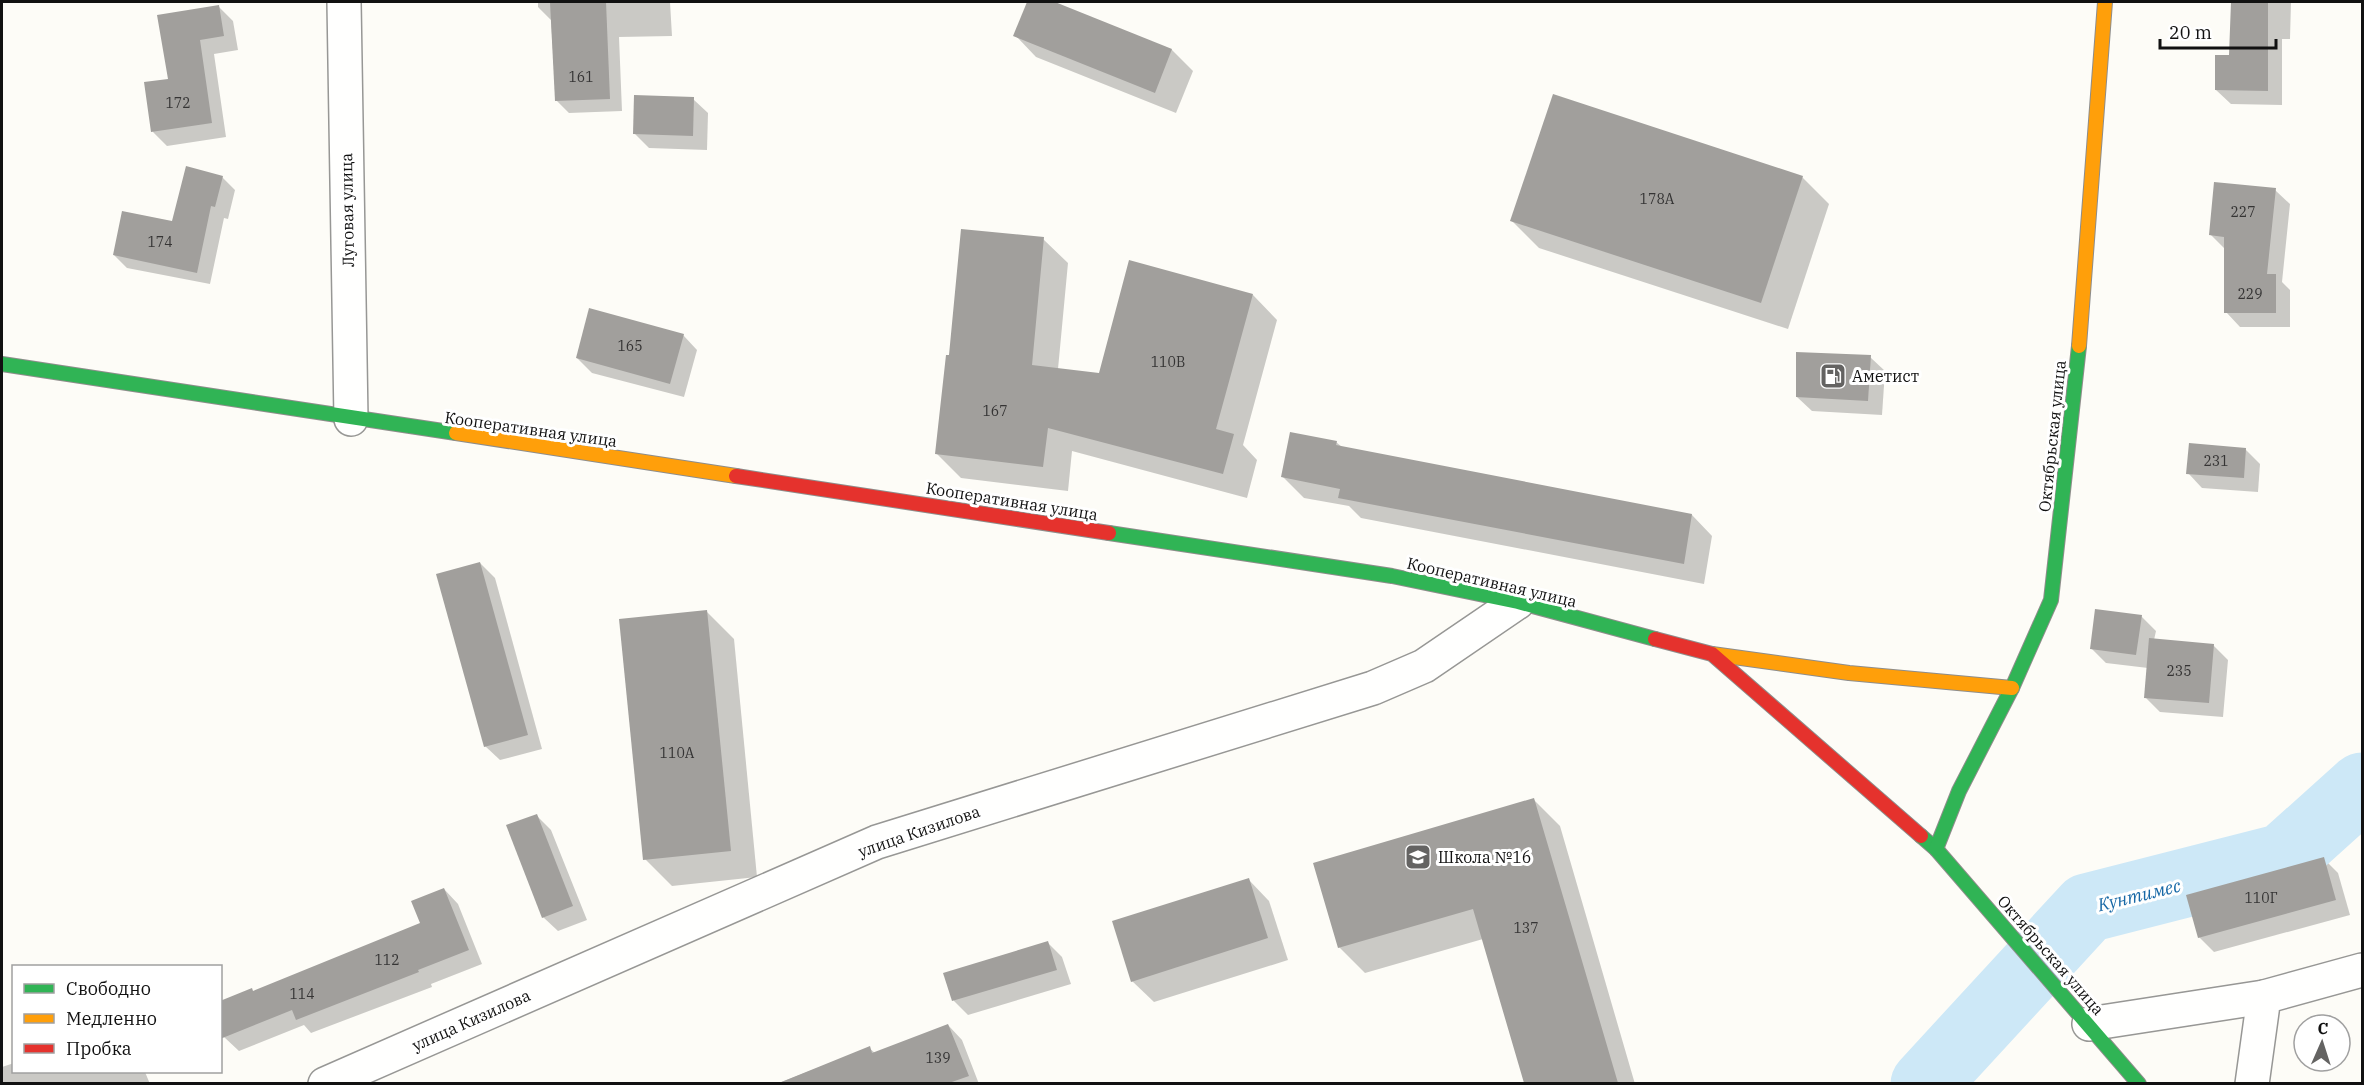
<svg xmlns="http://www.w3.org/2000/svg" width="2364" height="1085" font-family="'IBM Plex Serif',serif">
	<rect width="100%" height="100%" fill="#fdfcf7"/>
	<g fill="#0003">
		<polygon points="538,2 670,2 672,36 619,37 622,111 569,113 556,100 551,20 538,7"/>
		<polygon points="1029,2 1051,2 1172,50 1193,71 1176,113 1036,57 1015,35"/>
		<polygon points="2232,2 2291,2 2290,39 2282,39 2282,105 2231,104 2216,90 2231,57"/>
		<polygon points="219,7 233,21 238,50 214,54 226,137 167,146 153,132 170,80"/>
		<polygon points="693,99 708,113 707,150 649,148 634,133"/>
		<polygon points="222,177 235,190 228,219 224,218 210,284 127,268 114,255 173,223"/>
		<polygon points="1802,177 1829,204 1788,329 1539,248 1512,221"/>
		<polygon points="2275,190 2290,204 2282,282 2290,290 2290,327 2240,327 2226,312 2225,249 2210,234"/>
		<polygon points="1043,239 1068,263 1058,369 1100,374 1253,295 1277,320 1243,445 1257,460 1247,498 1072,451 1068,491 961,478 937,454 950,357"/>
		<polygon points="683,335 697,350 684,397 592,373 577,358"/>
		<polygon points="1870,357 1885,371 1882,415 1812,411 1797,397"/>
		<polygon points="1336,442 1342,447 1692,515 1712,536 1704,584 1361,518 1349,506 1304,498 1283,477"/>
		<polygon points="2245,449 2260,464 2258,492 2202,488 2188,473"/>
		<polygon points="480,563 495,578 542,749 500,760 485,746"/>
		<polygon points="707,612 734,639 757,877 672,886 645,859"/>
		<polygon points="2141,616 2156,631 2154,640 2213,645 2228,660 2223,717 2160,712 2146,698 2148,668 2106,663 2091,648"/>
		<polygon points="1534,800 1560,826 1635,1084 1519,1084 1525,1082 1483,939 1365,973 1339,947"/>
		<polygon points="536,815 551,830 587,920 558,931 543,917"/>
		<polygon points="2324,859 2338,873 2350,915 2214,952 2199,937"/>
		<polygon points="1248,879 1269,901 1288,960 1154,1002 1132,981"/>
		<polygon points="444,889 458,904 482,964 431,984 432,987 311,1033 304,1025 239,1051 224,1037 422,923"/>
		<polygon points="1048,943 1062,957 1071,984 968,1015 954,1001 945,974"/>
		<polygon points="948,1025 962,1040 979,1084 776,1084 869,1048 875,1053"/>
		<polygon points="14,1063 14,1072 145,1072 150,1084 2,1084 2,1067"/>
	</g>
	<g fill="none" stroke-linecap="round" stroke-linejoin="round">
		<polyline stroke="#cde8f7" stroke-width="69" points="1925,1084 2087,908 2283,858 2362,787"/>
	</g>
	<g fill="#a19f9c">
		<polygon points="550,2 606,2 610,99 555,101"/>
		<polygon points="1027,2 1055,2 1172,49 1155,93 1013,36"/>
		<polygon points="2231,2 2268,2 2268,91 2215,90 2215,55 2229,55"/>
		<polygon points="219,5 224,36 200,40 212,123 151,132 144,82 168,79 157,15"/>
		<polygon points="1553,94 1803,176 1761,303 1510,221"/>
		<polygon points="634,95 694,97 693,136 633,134"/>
		<polygon points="186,166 223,176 215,207 211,206 197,273 113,255 122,211 172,221"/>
		<polygon points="2214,182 2276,188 2267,274 2276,274 2276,313 2224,313 2224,237 2209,235"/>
		<polygon points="961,229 1044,237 1032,365 1099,373 1129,260 1253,294 1216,429 1234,434 1223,474 1048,428 1043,467 935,454 946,355 949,355"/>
		<polygon points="589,308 684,334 670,384 576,358"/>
		<polygon points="1796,352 1871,355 1868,401 1796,397"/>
		<polygon points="1290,432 1337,441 1336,445 1692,514 1684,564 1338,498 1340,489 1281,477"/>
		<polygon points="2189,443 2246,448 2244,478 2186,474"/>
		<polygon points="480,562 528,735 484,747 436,574"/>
		<polygon points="2095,609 2142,615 2136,655 2090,649"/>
		<polygon points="707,610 731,851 643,860 619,619"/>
		<polygon points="2149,638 2214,644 2209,703 2144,698"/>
		<polygon points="1534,798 1618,1083 1524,1083 1473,909 1338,948 1313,863"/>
		<polygon points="537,814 573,906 542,918 506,825"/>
		<polygon points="2324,857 2336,900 2198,938 2186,895"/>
		<polygon points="1249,878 1268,938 1131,982 1112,921"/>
		<polygon points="444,888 469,950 418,970 419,972 296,1020 292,1010 220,1039 220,1001 252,988 253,991 420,923 411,901"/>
		<polygon points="1048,941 1057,970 952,1001 943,973"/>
		<polygon points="948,1024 969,1076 949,1083 779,1083 870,1046 872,1053"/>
	</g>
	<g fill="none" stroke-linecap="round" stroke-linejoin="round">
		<g stroke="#979795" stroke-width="36">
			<g id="street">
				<polyline points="344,2 351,419"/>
				<polyline points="2089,1024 2264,997"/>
				<polyline points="325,1084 877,842 1373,688 1424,666 1518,602"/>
				<polyline points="2252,1084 2264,997 2362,970"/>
			</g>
		</g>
		<g stroke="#8e8d8b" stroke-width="16">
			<g id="fast">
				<polyline points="2,364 456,433"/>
				<polyline points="1109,533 1392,576 1518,602 1655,639"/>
				<polyline points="1921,836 1936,849 2139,1084"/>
				<polyline points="1936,849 1959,791 2012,688 2051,600 2079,346"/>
			</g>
		</g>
		<g stroke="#8e8d8b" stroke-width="16">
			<g id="slow">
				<polyline points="2079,346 2105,2"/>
				<polyline points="456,433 736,476"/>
				<polyline points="1712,654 1849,673 2012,688"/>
			</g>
		</g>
		<g stroke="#8e8d8b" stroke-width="16">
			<g id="jam">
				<polyline points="736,476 1109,533"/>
				<polyline points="1655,639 1712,654 1921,836"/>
			</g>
		</g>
		<use href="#street" stroke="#fffffe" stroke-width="33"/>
		<use href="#fast" stroke="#30b455" stroke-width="14"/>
		<use href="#slow" stroke="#ff9f0a" stroke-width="14"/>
		<use href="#jam" stroke="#e5322d" stroke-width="14"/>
	</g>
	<defs>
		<g id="fuel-square" transform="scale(1.35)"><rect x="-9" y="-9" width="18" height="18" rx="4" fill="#646362" stroke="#fff"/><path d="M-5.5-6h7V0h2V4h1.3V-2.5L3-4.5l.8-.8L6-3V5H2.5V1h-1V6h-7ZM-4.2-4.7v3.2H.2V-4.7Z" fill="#fff"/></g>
		<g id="school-square" transform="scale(1.35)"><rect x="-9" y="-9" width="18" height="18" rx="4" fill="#646362" stroke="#fff"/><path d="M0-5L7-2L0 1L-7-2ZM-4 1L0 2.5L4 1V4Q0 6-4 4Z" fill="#fff"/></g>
	</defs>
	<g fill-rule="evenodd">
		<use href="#fuel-square" x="1833" y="376"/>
		<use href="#school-square" x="1418" y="857"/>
	</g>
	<g text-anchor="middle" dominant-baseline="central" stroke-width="6" stroke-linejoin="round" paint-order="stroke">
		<g font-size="14" fill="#353434">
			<text x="581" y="77">161</text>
			<text x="178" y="103">172</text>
			<text x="1657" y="199">178А</text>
			<text x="2243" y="212">227</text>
			<text x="160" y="242">174</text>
			<text x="2250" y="294">229</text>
			<text x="630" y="346">165</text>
			<text x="1168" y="362">110В</text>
			<text x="995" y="411">167</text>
			<text x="2216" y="461">231</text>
			<text x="2179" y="671">235</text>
			<text x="677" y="753">110А</text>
			<text x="2261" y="898">110Г</text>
			<text x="1526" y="928">137</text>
			<text x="387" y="960">112</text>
			<text x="302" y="994">114</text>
			<text x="938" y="1058">139</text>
		</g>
		<g font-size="16" fill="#111" stroke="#fff">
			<text transform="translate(347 210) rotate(-91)">Луговая улица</text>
			<text transform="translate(531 429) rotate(8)">Кооперативная улица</text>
			<text transform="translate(2052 436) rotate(-84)">Октябрьская улица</text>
			<text transform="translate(1012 501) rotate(9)">Кооперативная улица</text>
			<text transform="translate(1492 582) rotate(13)">Кооперативная улица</text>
			<text transform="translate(919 831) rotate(-19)">улица Кизилова</text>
			<text transform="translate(2051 955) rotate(49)">Октябрьская улица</text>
			<text transform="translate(471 1020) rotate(-24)">улица Кизилова</text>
		</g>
		<g font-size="16" fill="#111" stroke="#fff" text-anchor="start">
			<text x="1852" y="376">Аметист</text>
			<text x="1438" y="857">Школа №16</text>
		</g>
		<g font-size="18" font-style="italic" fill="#1768a6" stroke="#fff">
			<text transform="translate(2139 895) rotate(-14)">Кунтимес</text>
		</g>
	</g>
	<rect width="2364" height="1085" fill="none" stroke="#111111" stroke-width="6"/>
	<rect x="12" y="965" width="210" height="108" fill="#ffffff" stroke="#a0a0a0" stroke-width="1.5"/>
	<rect x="24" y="984" width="30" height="9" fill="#30b455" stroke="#a0a0a0" stroke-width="1.5"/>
	<text x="66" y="995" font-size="18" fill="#111111">Свободно</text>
	<rect x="24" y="1014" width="30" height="9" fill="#ff9f0a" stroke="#a0a0a0" stroke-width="1.5"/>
	<text x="66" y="1025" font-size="18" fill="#111111">Медленно</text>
	<rect x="24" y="1044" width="30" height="9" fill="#e5322d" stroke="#a0a0a0" stroke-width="1.5"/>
	<text x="66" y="1055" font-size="18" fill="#111111">Пробка</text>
	<g transform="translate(2322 1043) rotate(3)"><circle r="28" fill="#ffffff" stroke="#a0a0a0" stroke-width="1.5"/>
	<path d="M0-4.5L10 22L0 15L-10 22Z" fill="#646362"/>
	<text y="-9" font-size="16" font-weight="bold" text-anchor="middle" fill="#111111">С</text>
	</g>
	<path d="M2160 39v9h116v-9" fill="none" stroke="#111111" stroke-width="3"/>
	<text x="2169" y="39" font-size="18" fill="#111111" stroke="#ffffff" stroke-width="4.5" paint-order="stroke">20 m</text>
</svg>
